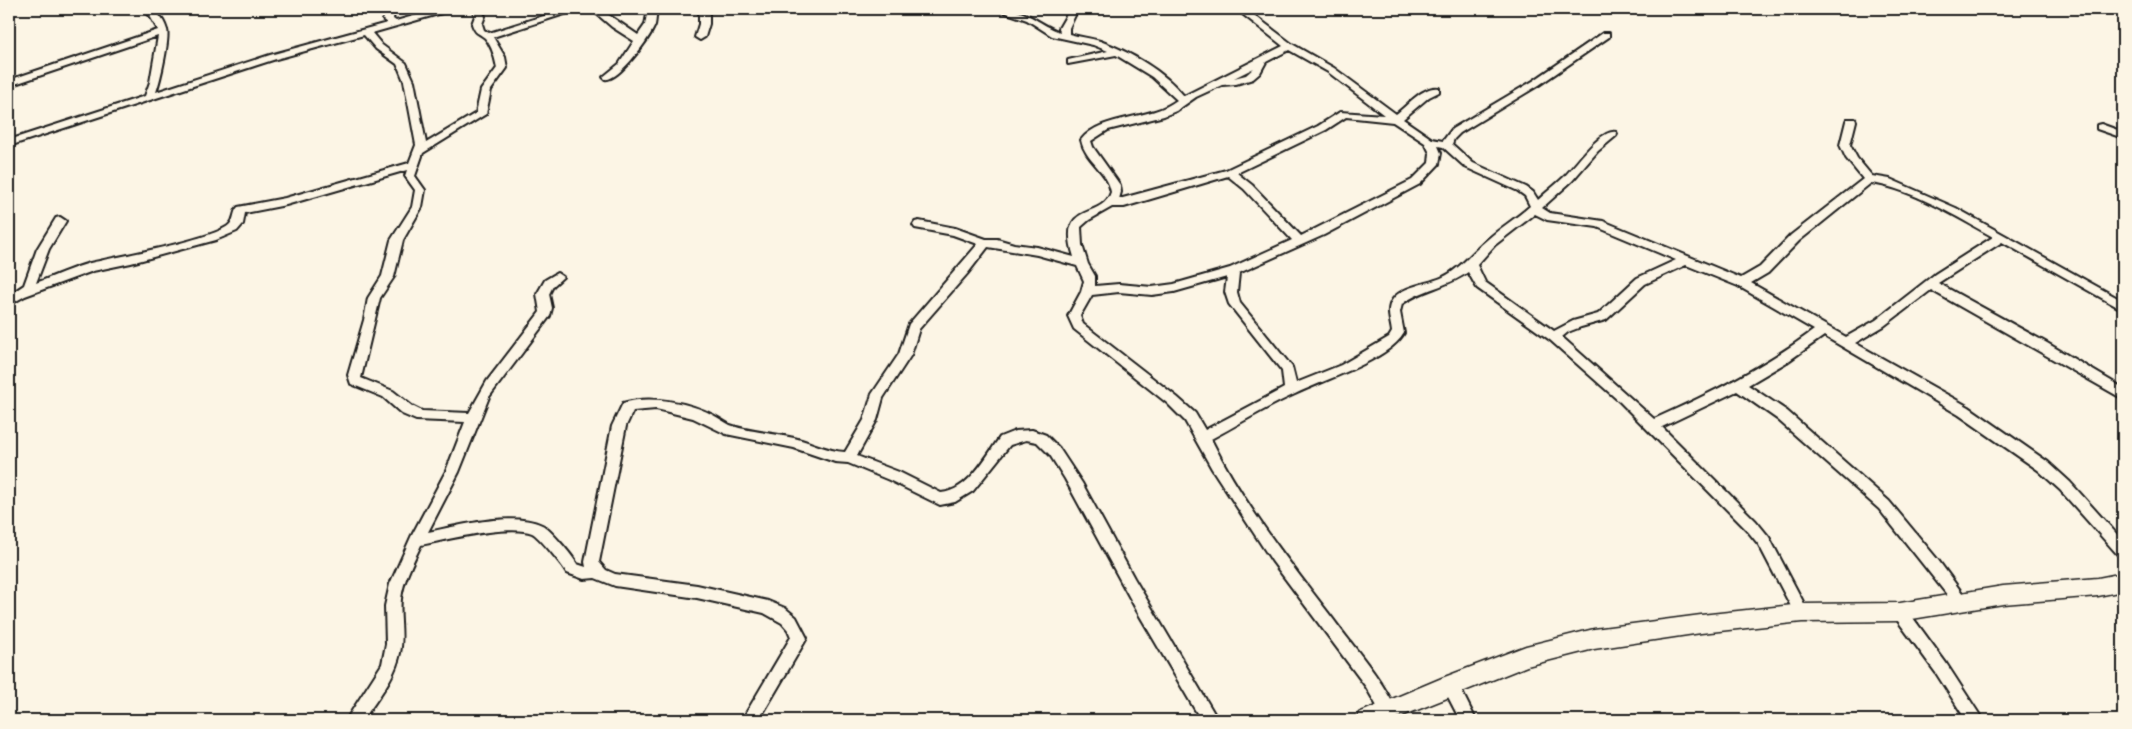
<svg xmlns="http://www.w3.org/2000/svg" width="2132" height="729" font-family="'Architects Daughter',sans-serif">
	<rect width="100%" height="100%" fill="#fcf5e5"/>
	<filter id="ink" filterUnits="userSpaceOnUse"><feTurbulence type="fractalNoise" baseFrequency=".02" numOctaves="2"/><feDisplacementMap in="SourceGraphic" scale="10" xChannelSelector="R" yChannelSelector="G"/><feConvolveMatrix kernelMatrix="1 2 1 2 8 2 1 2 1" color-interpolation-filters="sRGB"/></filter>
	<g filter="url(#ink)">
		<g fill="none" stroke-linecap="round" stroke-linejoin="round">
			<g stroke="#1c1c1c" stroke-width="4">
				<g id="minor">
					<path d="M143,9C156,9 163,17 167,30C170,38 160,82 156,92L270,55L387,23L383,20L387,9H395L393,19L396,21L438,9H450L449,11L372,33L382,45L406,63L414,81L426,143L476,113L481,90L497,68C495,58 492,46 485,38C478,32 476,35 472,24L475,16L472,9H480L485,16L482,24L484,30L489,33L566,9H580L493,37L505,57L507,68L491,90L486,114L423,153L415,176L425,190L422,207L403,240L394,277L380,298L361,378L393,391L412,406L422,411L469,413L487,381L540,312L537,294L545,280L557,273L563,277L553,286L549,294L552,308L550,316L489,397L459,472L428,532C458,526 512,511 542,525C549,528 573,556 577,564L586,567L585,562L612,426L623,403C650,395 688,402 713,415C719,418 724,422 730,425C749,432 773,433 794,438C811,442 827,451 845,452L864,420L872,394L899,354L909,324L978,244L953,235L915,228L913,225L915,222L919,221L955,228L986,239H997L1014,244L1037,247L1074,257C1056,200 1102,221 1111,192C1108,171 1085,161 1081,140C1101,114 1150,121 1177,100L1152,77L1116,55L1068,64V60L1108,51L1093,45L1052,36L1027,20L1001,11L1000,9C1028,9 1036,23 1060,32L1059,28L1070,9H1078L1069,28V34C1080,37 1090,38 1100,41C1130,52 1164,71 1184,96L1283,46L1236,9H1246L1292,44L1334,68L1396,114C1408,105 1424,85 1439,88V92L1429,97L1403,119L1432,139L1443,141L1452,129L1533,81L1603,33H1609V37L1539,85L1460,133L1454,139L1452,144L1473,163L1526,187L1533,192L1538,200C1546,192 1556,185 1564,177C1575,166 1601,128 1616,132L1617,134L1616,136L1598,151L1572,181L1542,208L1550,213L1603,221L1741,278L1760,267L1791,235L1863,179L1846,158L1840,145L1846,121L1847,119H1855L1856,121L1850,145L1857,158L1872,176L1890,179L1956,208L2123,301V310L2002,242L1938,283L2047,343L2123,388V399L1931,290L1884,326L1855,343L1969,407L2048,462L2070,482L2123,541V557L2118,555L2060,490L2038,470L1959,415L1824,336L1787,362L1748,385L1787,411L1889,501L1938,560L1968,601L1966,606L1961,607L1956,606L1879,509L1777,419L1737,391L1662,427L1756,521L1769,537L1809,613L1807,618L1802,620L1797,618L1759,545L1746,529L1620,402L1550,340L1477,288L1468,272C1448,287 1422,289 1402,304L1400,312L1404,333C1389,360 1323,380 1295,394C1266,407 1239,424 1211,439C1243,504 1289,562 1333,619C1354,648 1381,677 1396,710L1394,715L1388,717L1382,715L1366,687L1272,561L1212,469L1185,421L1167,403L1074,329L1068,316L1081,292L1084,281L1077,266L1037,255L988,247L968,273L919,329L911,355L883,398L877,420L857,456L899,472L941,493C968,491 986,457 1000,437L1015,431L1032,430L1046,435L1059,448L1082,483L1134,578L1218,720H1201L1137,611L1065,479L1050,455L1037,442L1026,440L1010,445L973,491L955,502L940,505L889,480L848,463L835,462L794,448L726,434L693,418L656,409L633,411L626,426L599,562L606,570L615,574L697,585L768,601L785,608L796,617L807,638L759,720H742L791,637L788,630L782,623L764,613L697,598L615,586L595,578L584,579L567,573C563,566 539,536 532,533C510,524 445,540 421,545C413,562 403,581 401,599C399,617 404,635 400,653C395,678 377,699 363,720H346L382,664L386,644L385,606L390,584L411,537L446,471L465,422L416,420L402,414L383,397L351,384L348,375L364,320L368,298L382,276L391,240L412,207L415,190L405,176L407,170L286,205L245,213L243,224L237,231L216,240L131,263L93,271L25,296L9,305V295L24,285L37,249L56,218L60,217L66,221L49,249L36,283C54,276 72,268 90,263C115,257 217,239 230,224C235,219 233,212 238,207L285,198L409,163L416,145L404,81L397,64L376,49L364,35L276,59L9,146V140L145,96L150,82L158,36L9,86V80L158,30L150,16ZM1289,50L1328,72L1384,115L1340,112L1318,126L1226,170L1119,199L1121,192L1120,185L1093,147L1091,141L1108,130L1164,116L1176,111L1196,97L1222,85L1236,84L1253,79L1260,73L1266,62ZM1254,68L1246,75L1234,78ZM1346,117L1393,122L1425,143L1430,153L1429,163L1412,180L1301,236L1252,185L1237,173L1326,130ZM1438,146L1443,147L1465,167L1518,191L1525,196L1530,206C1517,218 1501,227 1488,239C1472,252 1461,269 1441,278C1427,284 1403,286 1393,299C1385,310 1391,321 1392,332L1389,337L1341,365L1296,383L1292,367L1240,303L1237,292L1239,273L1324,235L1420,184L1439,164L1441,153ZM1228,176L1244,189L1292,240L1230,268L1174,284L1152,287L1119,284L1095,286V276L1088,264L1082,245L1081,227L1089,220L1112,207H1124ZM1871,183C1910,188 1959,218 1993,237L1935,274L1876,320L1846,337L1751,283L1768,273L1799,241ZM1535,214L1547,220L1597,227L1676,260L1637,278L1598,314L1573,321L1554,331L1485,282L1477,265L1495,245ZM1686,265L1738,286L1814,330C1764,367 1710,394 1654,419L1562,337L1568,332L1581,327L1606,320L1645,284ZM1227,277L1225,292L1229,304L1282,371L1284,388L1205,430L1195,413L1177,397L1083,324L1080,316L1092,295L1119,292L1152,295L1174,292Z"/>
					<path d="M591,9H600L638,35L645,25L648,9H657C656,14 656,21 655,25C650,38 618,82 605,79L603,77L619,64L634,41L612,27Z"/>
					<polygon points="699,9 709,9 709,24 705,37 700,40 695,37 699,24"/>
					<polygon points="856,9 867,9 862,12"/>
					<polygon points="2101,124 2123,132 2123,138 2097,129 2097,125"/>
					<polygon points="1900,605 1905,607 1946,663 1983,720 1966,720 1936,673 1895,617 1893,612 1895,607"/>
					<polygon points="1450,678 1456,680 1476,720 1460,720 1442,685 1444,680"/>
				</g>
			</g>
			<g stroke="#1c1c1c" stroke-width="3">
				<polygon id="secondary" points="2123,573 2123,591 2098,596 2003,604 1900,621 1802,622 1701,633 1594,649 1527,666 1392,720 1356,720 1359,713 1442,678 1526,646 1594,629 1701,615 1802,604 1900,603 2003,586 2098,578"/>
			</g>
			<use href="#minor" fill="#fcf5e5" fill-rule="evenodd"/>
			<use href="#secondary" fill="#fcf5e5" fill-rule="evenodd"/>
		</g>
	</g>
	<rect width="2132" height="729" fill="none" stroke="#fcf5e5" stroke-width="30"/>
	<rect x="15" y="15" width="2102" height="699" fill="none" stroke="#1c1c1c" stroke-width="2" filter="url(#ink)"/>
</svg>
